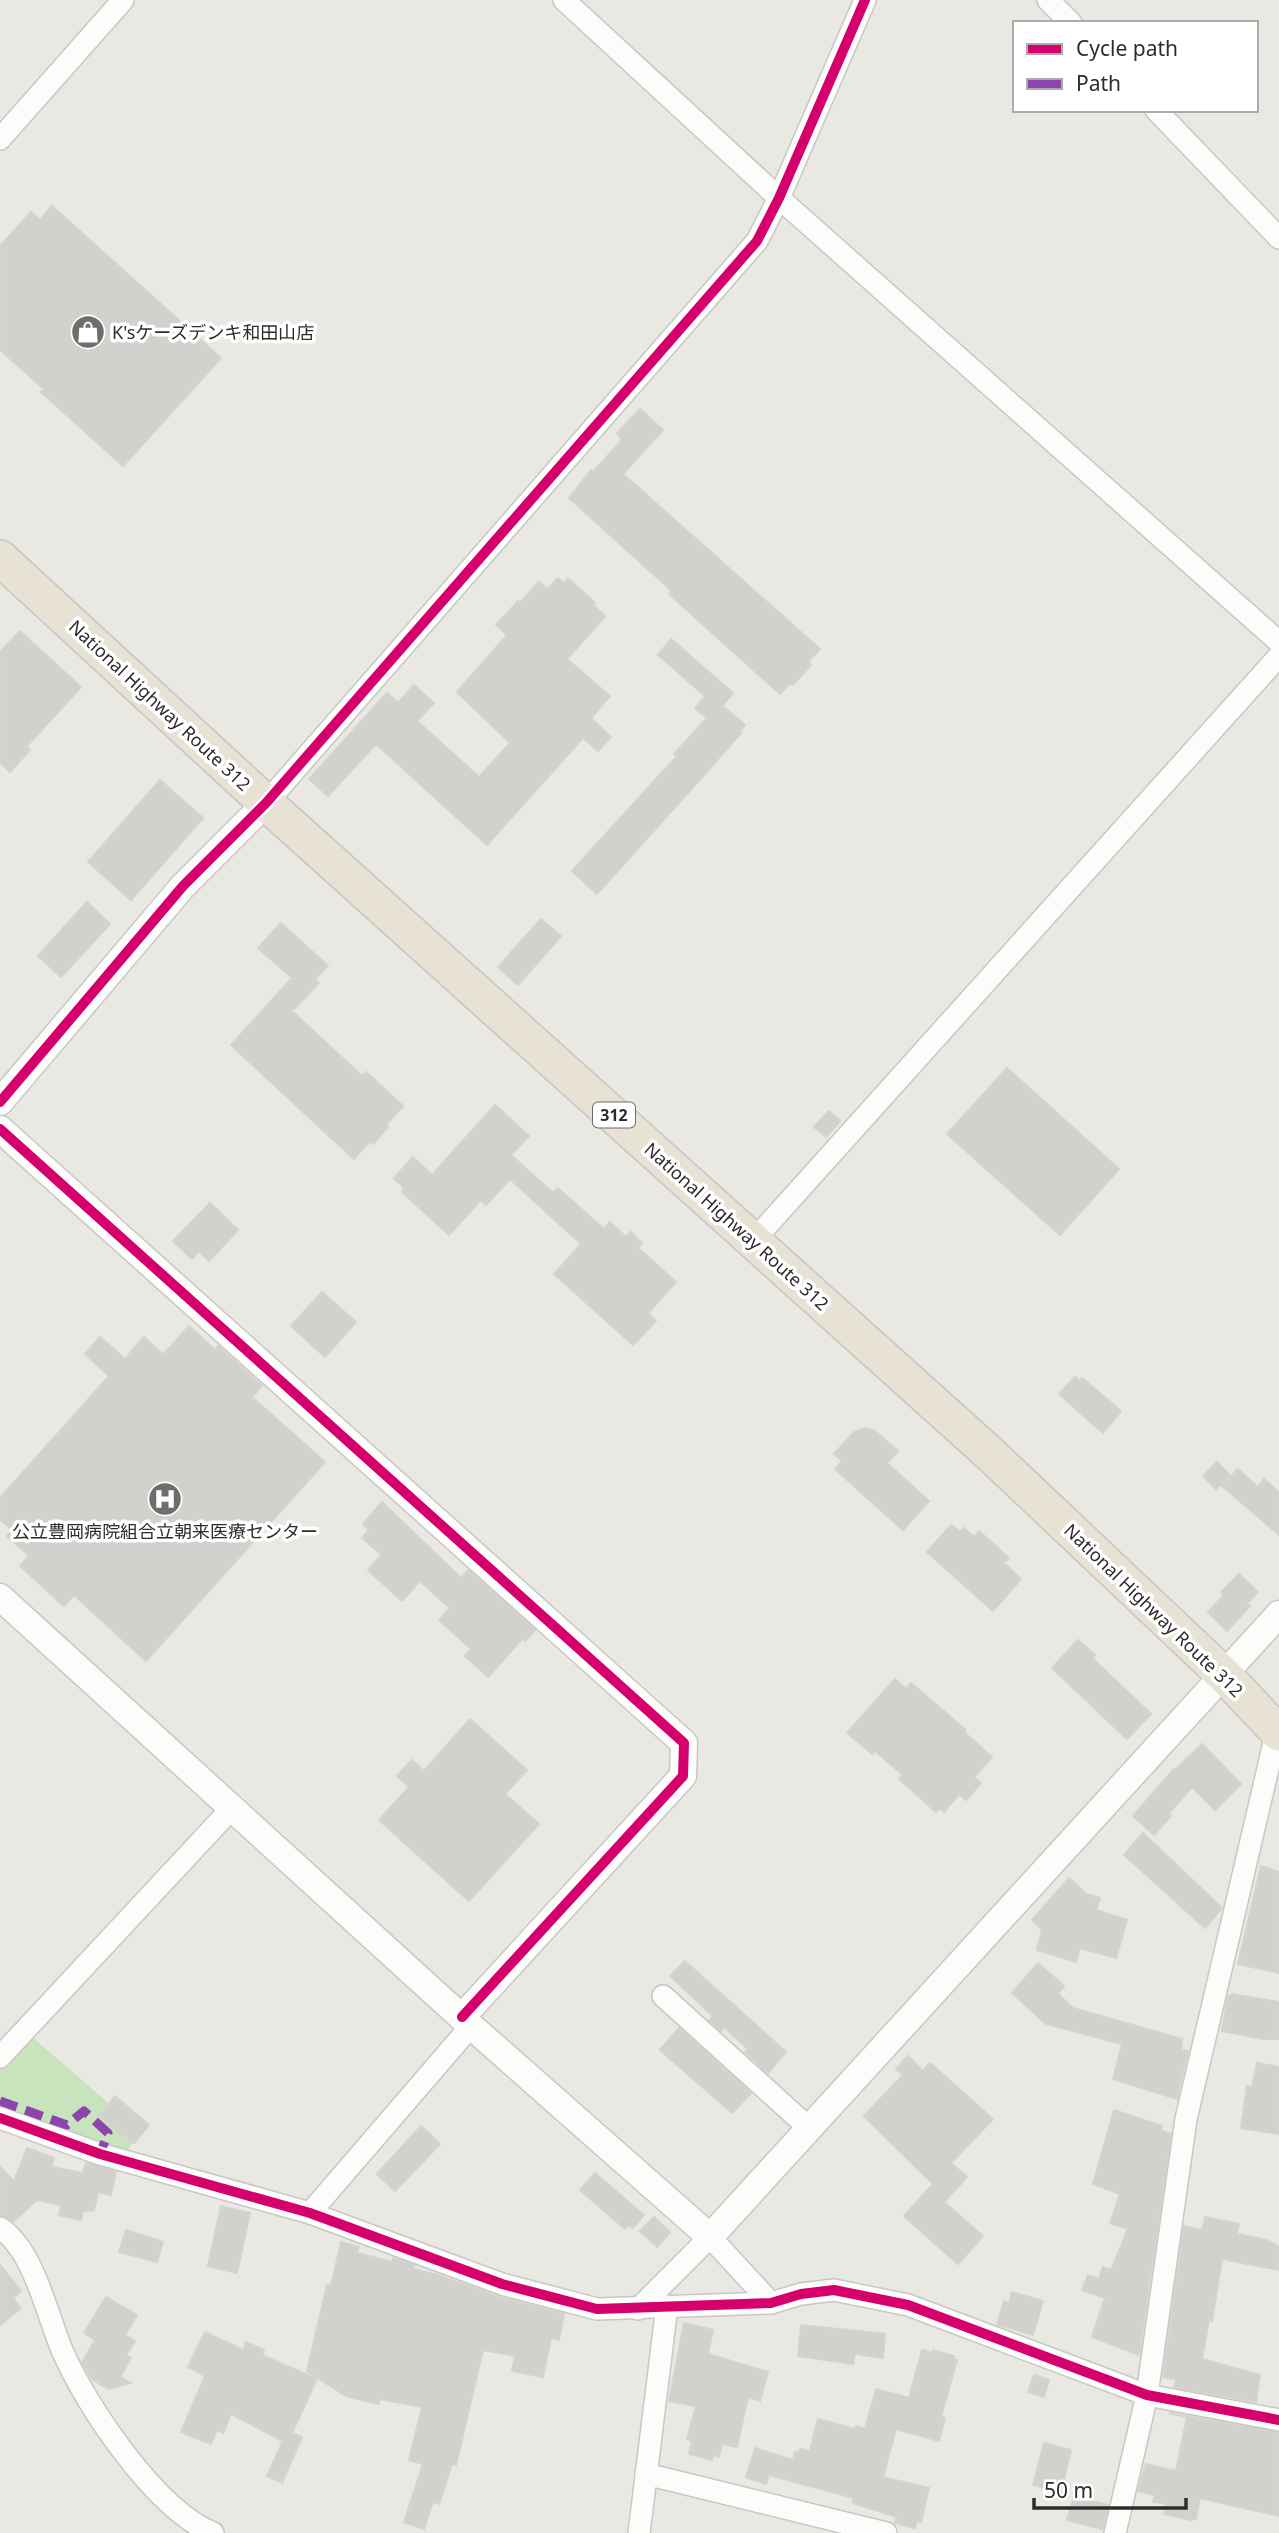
<svg xmlns="http://www.w3.org/2000/svg" width="1279" height="2533" font-family="'Noto Sans','Noto Sans JP',sans-serif">
	<rect width="100%" height="100%" fill="#eae8e2"/>
	<polygon fill="#c8e4bd" points="26,2032 140,2130 127,2152 0,2115 0,2059"/>
	<g fill="#d3d1cd" stroke="#d5d3ce" stroke-width="2">
		<polygon points="52,206 221,358 123,466 41,392 44,389 0,350 0,246 31,212 40,220"/>
		<polygon points="640,409 663,430 623,474 820,649 808,662 811,665 793,685 790,683 780,694 669,594 672,591 569,498 591,470 593,472 622,440 617,433"/>
		<polygon points="558,578 564,583 568,578 595,603 593,605 605,616 567,659 610,696 591,718 611,737 598,751 583,738 487,845 376,744 328,796 309,779 387,693 398,703 414,685 434,703 417,721 479,777 510,743 457,692 507,635 496,625 518,601 520,603 539,582 547,589"/>
		<polygon points="20,631 81,687 26,747 30,750 10,772 0,762 0,652"/>
		<polygon points="671,639 733,693 722,706 745,725 740,731 741,733 695,785 597,894 572,871 677,756 674,754 707,718 695,708 705,696 658,655"/>
		<polygon points="160,780 203,818 131,900 88,862"/>
		<polygon points="87,902 110,924 61,977 38,956"/>
		<polygon points="541,919 561,936 518,985 498,967"/>
		<polygon points="281,923 328,966 315,979 319,983 292,1011 362,1076 366,1072 403,1106 386,1125 388,1127 373,1144 370,1141 354,1159 231,1045 292,978 258,948"/>
		<polygon points="1007,1068 1119,1169 1060,1235 947,1134"/>
		<polygon points="495,1105 529,1136 511,1155 553,1193 558,1188 604,1229 610,1222 626,1237 631,1232 642,1243 638,1248 676,1282 648,1313 656,1321 633,1345 554,1274 581,1244 510,1179 486,1205 481,1200 449,1235 402,1192 403,1187 394,1178 413,1157 432,1175"/>
		<polygon points="829,1111 840,1121 826,1137 814,1127"/>
		<polygon points="210,1203 238,1230 209,1261 199,1251 192,1259 173,1241"/>
		<polygon points="322,1292 356,1322 325,1357 291,1326"/>
		<polygon points="189,1326 215,1350 218,1346 262,1386 252,1397 325,1462 146,1661 74,1595 64,1606 20,1566 29,1556 7,1536 12,1530 0,1519 0,1498 109,1376 85,1354 100,1337 125,1359 144,1337 163,1355"/>
		<polygon points="1075,1377 1080,1381 1082,1378 1121,1411 1103,1433 1059,1394"/>
		<polygon points="865,1428 875,1431 898,1451 887,1463 929,1501 903,1530 835,1469 842,1461 834,1454 854,1432"/>
		<polygon points="1217,1462 1230,1475 1216,1489 1203,1476"/>
		<polygon points="1238,1469 1258,1487 1264,1479 1279,1492 1279,1535 1222,1486"/>
		<polygon points="382,1502 461,1578 468,1570 535,1630 525,1641 522,1639 488,1677 465,1656 471,1649 439,1620 450,1608 420,1581 402,1601 368,1570 382,1555 362,1538 369,1530 363,1524"/>
		<polygon points="951,1525 960,1532 964,1528 974,1537 979,1531 1009,1558 1004,1563 1021,1579 993,1611 927,1552"/>
		<polygon points="1239,1574 1258,1592 1247,1603 1250,1606 1227,1631 1208,1612 1224,1595 1221,1592"/>
		<polygon points="1078,1640 1095,1655 1092,1658 1151,1714 1127,1739 1052,1668"/>
		<polygon points="895,1679 906,1689 911,1683 966,1730 964,1732 992,1757 974,1777 981,1783 966,1800 959,1794 944,1812 939,1808 936,1812 899,1779 903,1775 875,1751 872,1754 847,1733"/>
		<polygon points="470,1719 527,1770 505,1794 539,1824 469,1901 379,1820 409,1787 397,1776 412,1760 424,1771"/>
		<polygon points="1202,1744 1241,1784 1215,1810 1192,1787 1168,1814 1171,1816 1154,1835 1133,1816 1174,1769 1175,1770"/>
		<polygon points="1143,1833 1222,1908 1205,1928 1124,1855"/>
		<polygon points="1261,1866 1279,1872 1279,1973 1238,1964"/>
		<polygon points="1069,1878 1086,1894 1100,1898 1096,1910 1127,1920 1116,1958 1080,1948 1076,1962 1037,1950 1042,1930 1032,1920"/>
		<polygon points="685,1961 786,2052 768,2073 745,2052 748,2049 724,2027 721,2031 709,2020 713,2016 670,1976"/>
		<polygon points="1038,1963 1064,1986 1058,1994 1073,2008 1182,2039 1181,2050 1188,2051 1177,2099 1113,2079 1122,2044 1046,2024 1012,1993"/>
		<polygon points="1232,1994 1279,2002 1279,2039 1263,2039 1222,2031 1228,1996 1231,1996"/>
		<polygon points="679,2028 751,2093 732,2113 660,2050"/>
		<polygon points="908,2056 923,2071 930,2063 993,2119 951,2163 967,2177 944,2202 983,2236 958,2264 904,2216 933,2184 864,2116 903,2075 896,2069"/>
		<polygon points="1257,2063 1279,2067 1279,2134 1241,2128 1247,2086 1252,2087"/>
		<polygon points="115,2096 149,2125 134,2143 100,2116"/>
		<polygon points="1114,2110 1162,2126 1160,2130 1171,2134 1139,2355 1092,2337 1105,2298 1082,2290 1088,2275 1099,2279 1103,2267 1111,2270 1128,2229 1110,2223 1120,2194 1093,2184"/>
		<polygon points="421,2126 440,2144 395,2191 377,2174"/>
		<polygon points="27,2148 54,2158 52,2167 83,2173 86,2163 116,2172 111,2195 98,2192 94,2210 83,2211 81,2220 59,2215 61,2205 37,2200 13,2222 0,2214 0,2167 14,2181"/>
		<polygon points="595,2173 644,2215 633,2228 629,2225 625,2229 580,2190"/>
		<polygon points="221,2206 250,2213 237,2273 208,2266"/>
		<polygon points="654,2217 670,2232 657,2247 640,2231"/>
		<polygon points="1205,2217 1239,2224 1237,2234 1267,2240 1279,2247 1279,2270 1222,2259 1212,2321 1209,2320 1203,2353 1202,2359 1260,2375 1256,2402 1174,2387 1176,2379 1163,2377 1184,2226 1202,2230"/>
		<polygon points="126,2230 163,2242 157,2262 119,2252"/>
		<polygon points="341,2242 359,2247 357,2253 392,2262 393,2258 414,2265 413,2269 438,2275 499,2297 564,2314 559,2340 551,2338 543,2377 512,2371 515,2356 483,2350 456,2465 452,2464 439,2504 433,2502 424,2529 404,2522 423,2464 409,2460 422,2407 380,2399 379,2404 346,2396 307,2371 327,2285 331,2286"/>
		<polygon points="0,2265 21,2291 13,2298 21,2308 0,2325"/>
		<polygon points="1012,2292 1043,2301 1033,2335 997,2324 1004,2301 1009,2303"/>
		<polygon points="106,2297 137,2315 125,2335 135,2341 126,2355 131,2358 120,2377 131,2383 108,2389 92,2379 82,2362 95,2340 84,2333"/>
		<polygon points="684,2323 713,2330 708,2354 768,2372 760,2401 748,2397 737,2447 722,2444 719,2457 713,2455 712,2460 689,2454 692,2441 687,2439 696,2406 669,2401"/>
		<polygon points="801,2325 885,2334 883,2358 855,2354 853,2364 798,2356"/>
		<polygon points="205,2332 243,2350 246,2342 264,2350 262,2355 317,2379 292,2433 302,2437 282,2483 267,2476 283,2441 231,2414 223,2433 217,2430 211,2444 181,2432 205,2376 188,2367"/>
		<polygon points="922,2350 933,2353 933,2350 954,2356 954,2359 957,2360 941,2417 945,2418 939,2441 896,2429 883,2477 929,2488 921,2522 917,2521 915,2528 895,2523 897,2517 853,2503 854,2498 769,2475 766,2484 746,2477 755,2448 793,2460 795,2452 799,2453 800,2449 810,2451 818,2419 855,2429 856,2426 865,2429 876,2389 909,2398"/>
		<polygon points="1034,2375 1049,2380 1044,2397 1028,2392"/>
		<polygon points="1169,2413 1279,2433 1279,2516 1200,2498 1196,2519 1191,2520 1164,2514 1167,2504 1153,2502 1155,2495 1138,2491 1146,2464 1176,2471 1187,2417"/>
		<polygon points="1044,2443 1071,2450 1061,2492 1033,2485"/>
		<polygon points="1074,2496 1108,2505 1102,2529 1067,2520"/>
	</g>
	<g fill="none" stroke-linecap="round" stroke-linejoin="round">
		<g stroke="#c7c7c7" stroke-width="24">
			<g id="minor">
				<polyline points="564,0 779,198 1279,642"/>
				<polyline points="1048,0 1071,23"/>
				<polyline points="1156,110 1279,238"/>
				<polyline points="0,139 123,0"/>
				<polyline points="266,803 757,241 779,198 865,0"/>
				<polyline points="754,1240 1279,656"/>
				<polyline points="663,1996 809,2128"/>
				<polyline points="0,2057 232,1808"/>
				<polyline points="0,2118 100,2154 310,2213 502,2284 597,2309 771,2303 801,2294 834,2290 908,2305 1147,2395 1279,2420"/>
				<polyline points="310,2213 471,2026"/>
				<path d="M0,2228C34,2251 46,2312 62,2350C86,2406 156,2510 213,2533"/>
				<polyline points="638,2309 710,2237 771,2303"/>
				<polyline points="646,2474 886,2533"/>
				<polyline points="639,2533 667,2306"/>
				<polyline points="1115,2533 1147,2395 1186,2119 1277,1730"/>
			</g>
		</g>
		<g stroke="#c7c7c7" stroke-width="29">
			<g id="tertiary">
				<polyline points="0,1102 183,886 266,803"/>
				<polyline points="0,1129 684,1743 683,1776 462,2017"/>
				<polyline points="0,1597 471,2026 710,2237 1279,1614"/>
			</g>
		</g>
		<g stroke="#c6c5c2" stroke-width="38">
			<polyline id="trunk" points="0,558 266,803 988,1452 1224,1675 1279,1733"/>
		</g>
		<use href="#minor" stroke="#fcfcfb" stroke-width="21"/>
		<use href="#tertiary" stroke="#fcfcfb" stroke-width="26"/>
		<use href="#trunk" stroke="#e8e2d5" stroke-width="35"/>
		<polyline stroke="#8e44ad" stroke-width="9" stroke-dasharray="18 9" stroke-linecap="butt" points="0,2101 67,2125 84,2111 108,2133 100,2154"/>
		<g stroke="#fff" stroke-width="15">
			<g id="cycleway">
				<polyline points="0,1102 183,886 266,803 757,241 779,198 865,0"/>
				<polyline points="0,1129 684,1743 683,1776 462,2017"/>
				<polyline points="0,2118 100,2154 310,2213 502,2284 597,2309 771,2303 801,2294 834,2290 908,2305 1147,2395 1279,2420"/>
			</g>
		</g>
		<use href="#cycleway" stroke="#d6006c" stroke-width="10"/>
	</g>
	<defs>
		<g id="shop-disc" transform="scale(1.75)"><circle r="9.5" fill="#6e6e6c" stroke="#fff"/><path d="M-5-2.5h2.3a2.7 3.5 0 0 1 5.4 0H5L5.5 6h-11ZM-1.5-2.5h3a1.5 2.3 0 0 0-3 0Z" fill="#fff"/></g>
		<g id="hospital-disc" transform="scale(1.75)"><circle r="9.5" fill="#6e6e6c" stroke="#fff"/><path d="M-5-5h3v3.5h4V-5h3V5h-3V1.5h-4V5h-3Z" fill="#fff"/></g>
	</defs>
	<g fill-rule="evenodd">
		<use href="#shop-disc" x="88" y="332"/>
		<use href="#hospital-disc" x="165" y="1499"/>
	</g>
	<g text-anchor="middle" dominant-baseline="central" stroke-width="7" stroke-linejoin="round" paint-order="stroke">
		<rect fill="#fff" stroke="#6b6b6b" stroke-width="2" x="593" y="1102.5" width="42" height="25" rx="5"/>
		<g font-size="16" font-weight="bold" fill="#2c2c2c">
			<text x="614" y="1115">312</text>
		</g>
		<g font-size="18" fill="#2c2c2c" stroke="#fff" text-anchor="start">
			<text x="112" y="332">K'sケーズデンキ和田山店</text>
			<text x="165" y="1531" text-anchor="middle">公立豊岡病院組合立朝来医療センター</text>
		</g>
		<g font-size="18" fill="#2c2c2c" stroke="#fff">
			<text transform="translate(160 705) rotate(43)">National Highway Route 312</text>
			<text transform="translate(737 1226) rotate(42)">National Highway Route 312</text>
			<text transform="translate(1154 1610) rotate(44)">National Highway Route 312</text>
		</g>
	</g>
	<rect x="1013" y="21" width="245" height="91" fill="#ffffff" stroke="#ababab" stroke-width="2"/>
	<rect x="1027" y="44" width="35" height="10" fill="#d6006c" stroke="#ababab" stroke-width="2"/>
	<text x="1076" y="56" font-size="21" fill="#2c2c2c">Cycle path</text>
	<rect x="1027" y="79" width="35" height="10" fill="#8e44ad" stroke="#ababab" stroke-width="2"/>
	<text x="1076" y="91" font-size="21" fill="#2c2c2c">Path</text>
	<path d="M1034 2498v10h152v-10" fill="none" stroke="#2c2c2c" stroke-width="3.5"/>
	<text x="1044" y="2498" font-size="21" fill="#2c2c2c" stroke="#ffffff" stroke-width="5" paint-order="stroke">50 m</text>
</svg>
